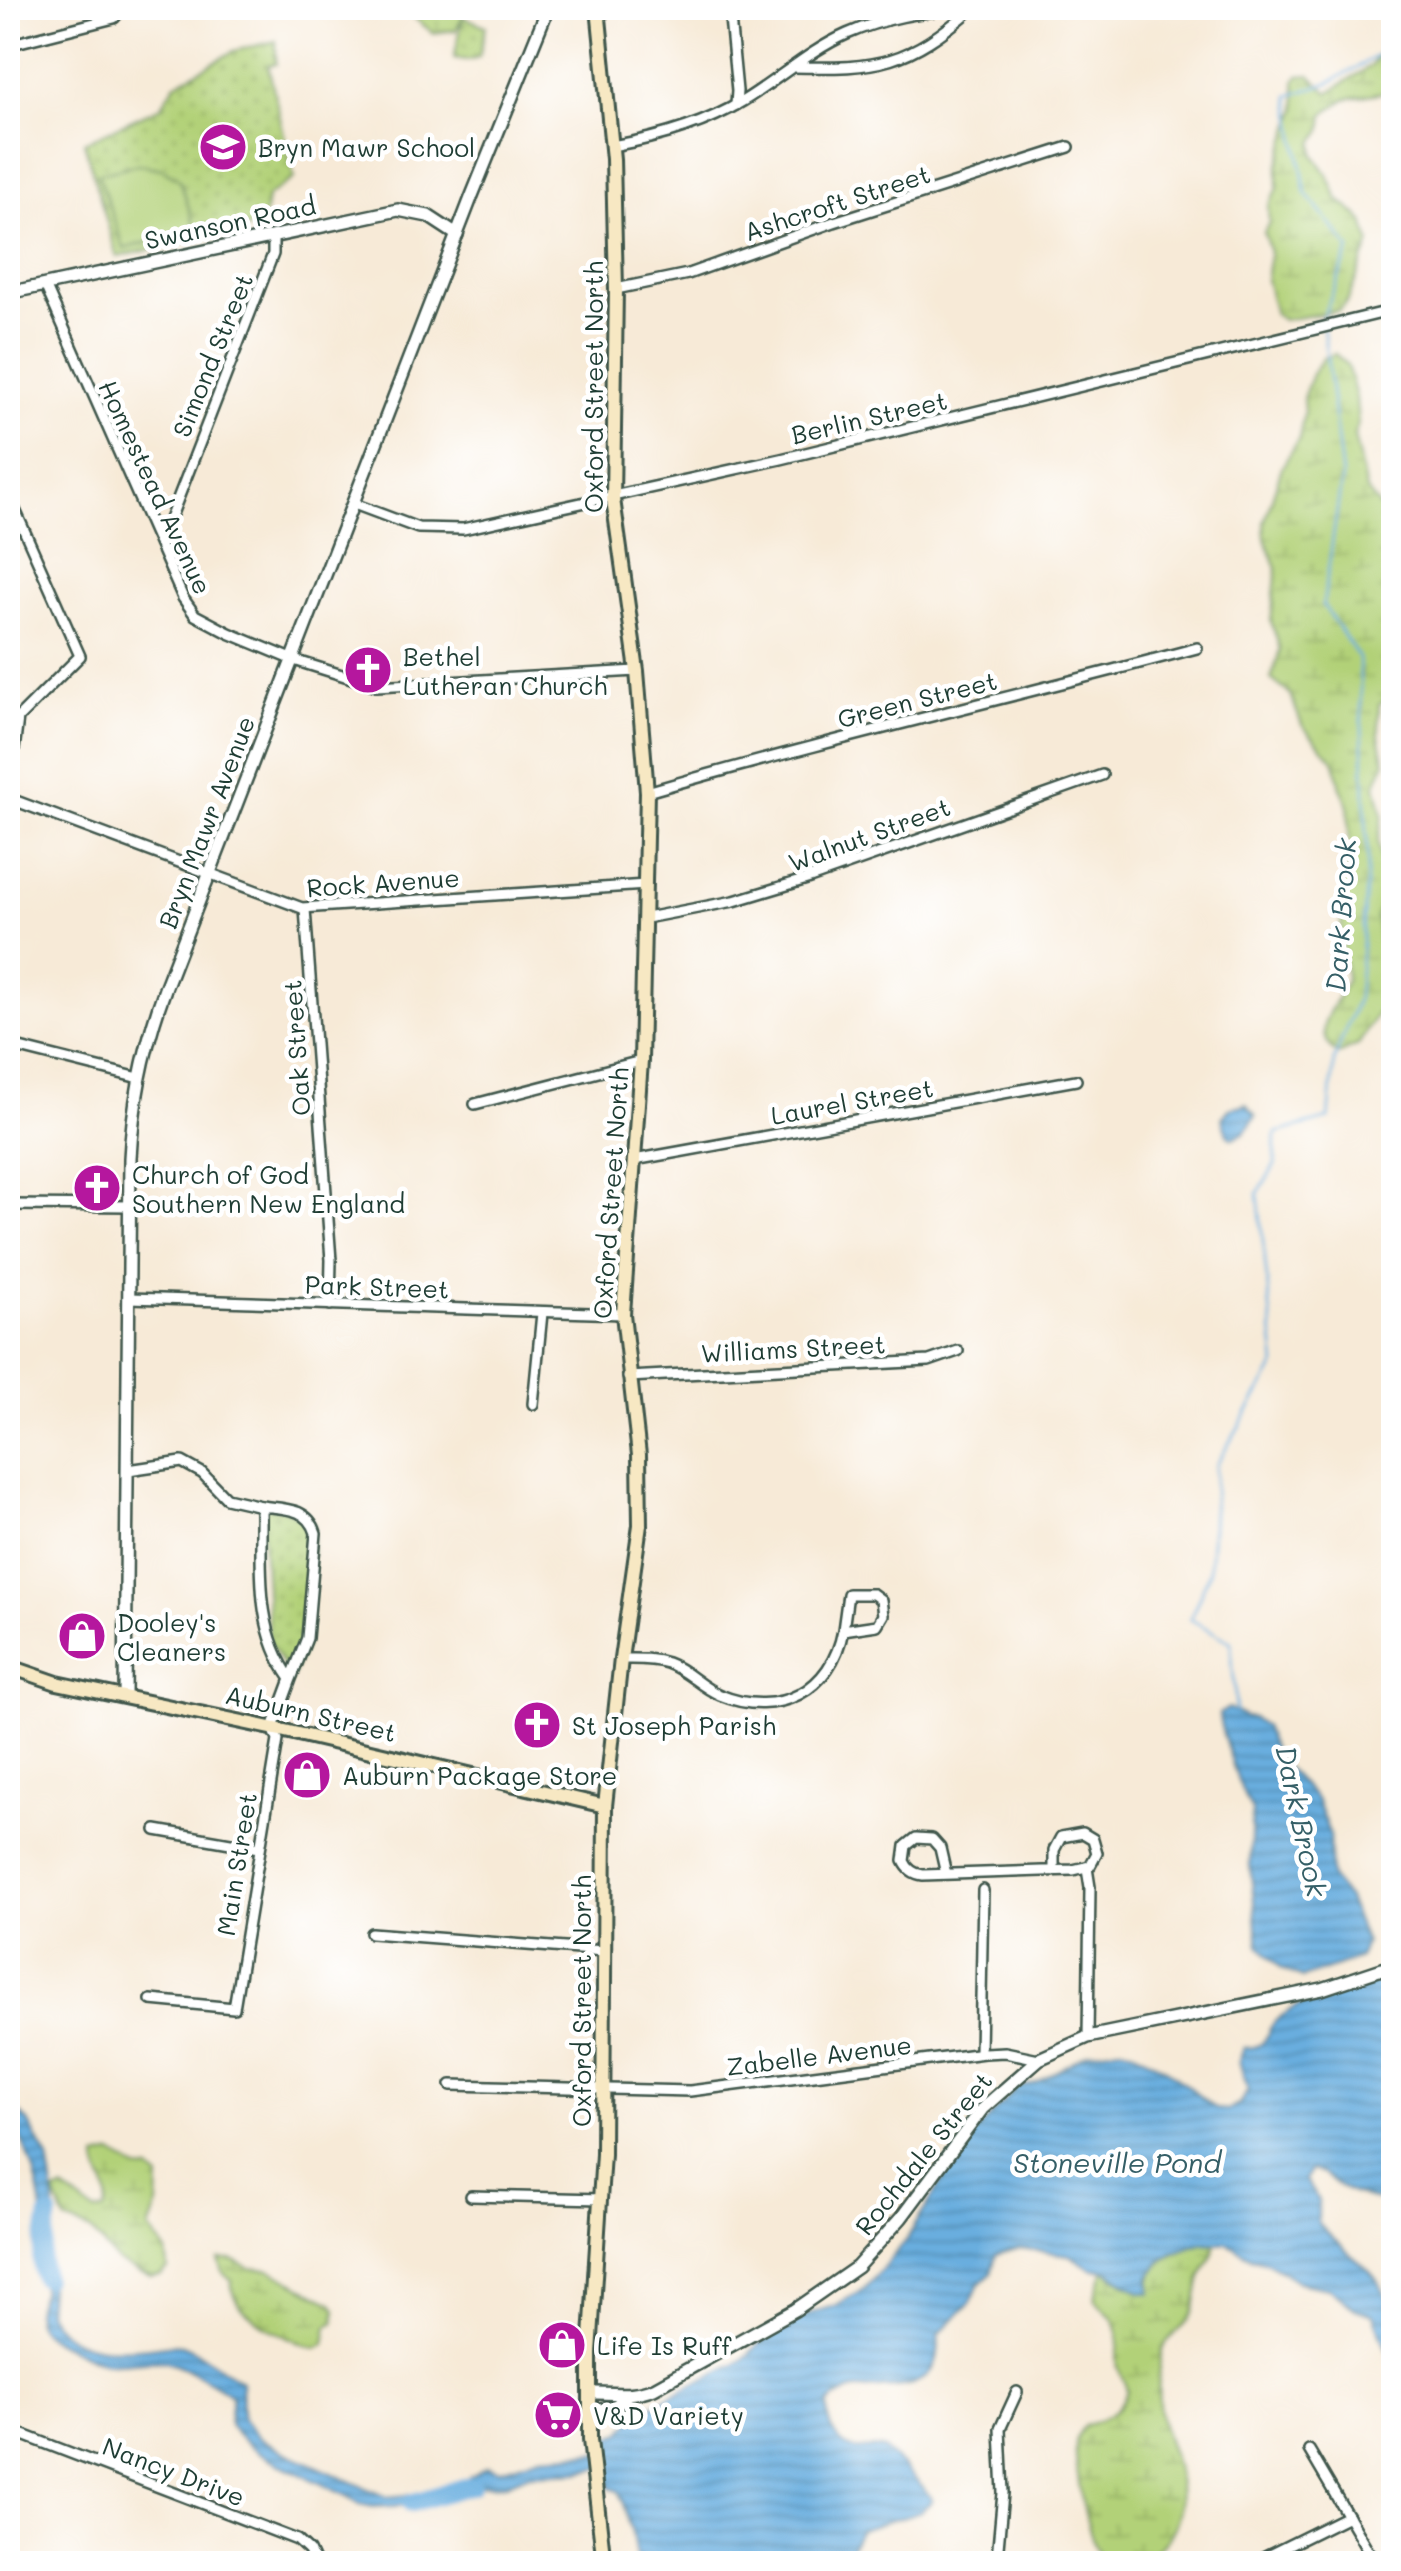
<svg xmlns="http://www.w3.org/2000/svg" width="1401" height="2571" font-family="Mali,sans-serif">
	<defs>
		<pattern id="wetland-marsh" width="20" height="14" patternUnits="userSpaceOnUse" patternTransform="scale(2.5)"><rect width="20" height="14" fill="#b2d178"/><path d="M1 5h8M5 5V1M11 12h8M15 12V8" fill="none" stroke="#99b468"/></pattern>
		<pattern id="park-dots" width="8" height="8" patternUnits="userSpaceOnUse" patternTransform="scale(2.5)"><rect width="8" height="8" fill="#b2d178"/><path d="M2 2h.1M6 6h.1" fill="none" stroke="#99b468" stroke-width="1.8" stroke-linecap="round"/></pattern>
		<pattern id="water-rules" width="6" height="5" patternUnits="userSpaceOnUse" patternTransform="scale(2.5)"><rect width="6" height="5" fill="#69aedf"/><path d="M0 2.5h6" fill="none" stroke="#568fb6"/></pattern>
	</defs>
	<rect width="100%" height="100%" fill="#fff"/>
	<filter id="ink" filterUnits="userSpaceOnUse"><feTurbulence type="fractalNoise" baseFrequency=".01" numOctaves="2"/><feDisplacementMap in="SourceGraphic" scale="20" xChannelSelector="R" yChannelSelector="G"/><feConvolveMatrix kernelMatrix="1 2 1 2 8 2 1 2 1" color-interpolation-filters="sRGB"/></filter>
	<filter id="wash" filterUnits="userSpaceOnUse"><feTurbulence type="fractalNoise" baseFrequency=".0048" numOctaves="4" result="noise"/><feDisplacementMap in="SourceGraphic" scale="40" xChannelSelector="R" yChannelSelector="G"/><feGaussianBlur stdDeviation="2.25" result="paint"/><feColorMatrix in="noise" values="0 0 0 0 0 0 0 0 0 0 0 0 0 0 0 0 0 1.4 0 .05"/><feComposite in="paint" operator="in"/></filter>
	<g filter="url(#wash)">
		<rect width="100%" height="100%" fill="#f7ead7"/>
		<g fill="url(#wetland-marsh)" stroke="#688756" stroke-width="2.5">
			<polygon points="402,8 462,8 463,17 456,30 433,33"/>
			<polygon points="1393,38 1393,87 1390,91 1345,99 1324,115 1322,131 1314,142 1314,155 1328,175 1338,199 1364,221 1370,243 1348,300 1339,311 1283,320 1275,314 1266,280 1270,253 1264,233 1269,222 1268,207 1278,188 1278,166 1297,109 1295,81 1299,76 1310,75 1328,93 1372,65 1385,43"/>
			<path d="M1335,354L1347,365L1356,397L1358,424L1354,436L1366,490L1391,521L1393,535V562L1384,587L1393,637L1387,658L1389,696L1379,705V736L1385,763L1376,784L1383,815L1378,841L1384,877L1382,901L1376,916L1385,980L1381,1007L1358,1045L1338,1054C1305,1030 1338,1005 1346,980L1341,923L1347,908L1342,884L1350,858L1348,803L1341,788L1335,762L1302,725L1290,694L1271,679L1280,650L1271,621L1277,568L1265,538L1264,523L1282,467L1299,439L1304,412L1303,398L1312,374L1323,358Z"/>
			<path d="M113,2154L138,2170L150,2171L159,2179L158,2205L149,2229L166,2251L168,2270L161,2276L151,2277L137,2272L118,2262L91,2231L65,2221L55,2193L63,2190L95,2212L104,2211C115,2190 95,2177 97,2158Z"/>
			<path d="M1204,2242L1216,2243C1213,2257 1206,2265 1201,2278C1197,2292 1197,2310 1187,2322C1178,2332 1167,2336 1163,2351C1158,2372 1157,2399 1161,2421C1164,2436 1172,2450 1175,2465C1190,2523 1168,2563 1105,2563C1089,2550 1071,2459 1077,2438C1079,2432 1081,2430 1086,2425C1105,2420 1120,2411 1127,2391C1125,2382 1121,2376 1118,2367C1115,2358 1119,2350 1119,2341C1118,2317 1107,2314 1095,2298L1104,2270L1140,2292H1151C1149,2259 1176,2251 1204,2242Z"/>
			<path d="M219,2260H232L250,2268L270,2270L332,2303L336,2309L335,2321L328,2326L325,2344L317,2348C289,2339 228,2316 232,2281L223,2273Z"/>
		</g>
		<g fill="url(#park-dots)" stroke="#688756" stroke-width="2.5">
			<polygon points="463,17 486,26 479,57 467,60 454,58"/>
			<polygon points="276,41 276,64 268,65 294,178 267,197 263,225 117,257 84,142 161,107 175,84 234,51"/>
			<polygon points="261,1506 284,1509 313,1524 306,1642 291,1679 269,1642"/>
		</g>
		<polygon fill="#b2d178" stroke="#688756" stroke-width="2.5" points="138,164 162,169 180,180 195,228 124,249 98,174"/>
		<g fill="url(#water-rules)" stroke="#44768a" stroke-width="2.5">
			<polygon points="1246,1104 1256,1116 1244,1133 1233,1138 1227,1134 1222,1118 1230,1108"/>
			<path d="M1229,1708L1245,1717L1253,1718L1264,1726L1275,1756L1316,1799L1329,1833L1331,1878L1348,1899L1365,1943L1359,1958L1303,1978L1281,1969L1259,1945L1250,1866L1252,1810C1243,1800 1219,1727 1219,1714Z"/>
			<path d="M1382,1981H1389L1394,1988L1393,2200C1374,2201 1355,2196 1339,2186C1329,2180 1323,2172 1311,2170L1304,2179L1318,2200V2223C1370,2280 1393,2267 1393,2356L1387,2349L1373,2315L1355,2309L1329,2288L1298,2282L1268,2262L1253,2258L1228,2243L1203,2242L1173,2252L1160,2261L1150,2278L1151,2293L1140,2292L1109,2271L1092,2269L1069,2255L1020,2248L996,2255L991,2274L979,2284L971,2302L939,2334C938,2344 940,2356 935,2365C913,2405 860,2372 828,2404C825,2420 835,2445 853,2449C863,2451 873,2445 884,2450C893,2456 929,2491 932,2501L921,2511L860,2530L850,2549L837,2563H637L632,2532L619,2491L610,2488L605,2467L578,2472L529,2474L506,2484L477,2485L441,2494L416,2505L373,2507L360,2504C326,2482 248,2458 229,2424L232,2396C219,2386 179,2363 165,2361C146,2358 118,2366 103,2362C88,2358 54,2342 43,2331C26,2314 45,2298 42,2280C40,2270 34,2262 35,2251C35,2238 43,2225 42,2213C39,2183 29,2144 8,2121V2102L27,2120L48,2159L55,2203L41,2252L49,2287L47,2312C68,2352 110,2351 150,2347C161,2346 170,2343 181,2345C198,2349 224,2371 241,2381L242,2418L258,2437L286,2453L386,2497L421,2494L462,2481L487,2466L498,2470L541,2456L603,2452V2440L622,2432L638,2412L742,2360L782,2323L836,2305L865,2288L905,2242L953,2163L980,2128L1017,2088L1036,2083L1088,2053L1120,2047L1135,2051L1168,2070L1215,2109L1227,2110L1239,2105L1248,2090L1239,2061L1244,2048C1273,2048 1262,2030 1279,2018C1289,2010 1298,2008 1307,1999L1334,1996Z"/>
		</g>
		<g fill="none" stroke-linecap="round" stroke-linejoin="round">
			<polyline stroke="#69aedf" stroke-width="2.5" points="1236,1712 1231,1642 1190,1619 1209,1573 1216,1465 1276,1365 1258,1194 1275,1165 1276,1133 1329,1119 1334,1060 1358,997 1368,861 1359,658 1323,605 1342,476 1322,319 1350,249 1306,193 1289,96 1331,82 1394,46"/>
			<g stroke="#69aedf" stroke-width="18">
				<polyline points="44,2278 41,2260 49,2215"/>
				<polyline points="411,2503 472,2485"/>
			</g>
		</g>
	</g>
	<g filter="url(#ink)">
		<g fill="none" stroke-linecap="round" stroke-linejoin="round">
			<g stroke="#3f574c" stroke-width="14">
				<g id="minor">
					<polyline points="729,8 737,91 736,105"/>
					<polyline points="8,45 114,18 123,8"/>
					<path d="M793,67C879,69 907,65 973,8"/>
					<path d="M612,146C657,138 704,125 743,101C779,79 809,51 847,34C883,18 921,12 960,8"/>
					<polyline points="45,285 183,598 195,615 229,633 294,660 377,686 637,671"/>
					<polyline points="616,289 688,274 834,222 1069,147"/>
					<polyline points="8,494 80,656 18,718 8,798 302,908 646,885"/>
					<polyline points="354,504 418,528 463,529 781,459 1394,310"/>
					<polyline points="160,545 273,254 273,236"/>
					<path d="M647,792C829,739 1014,697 1197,648"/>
					<polyline points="305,909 331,1260 330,1305"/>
					<polyline points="646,918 734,901 807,879 1102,775"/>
					<polyline points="8,1045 139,1078"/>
					<polyline points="475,1104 641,1061"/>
					<polyline points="634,1160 1076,1080"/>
					<polyline points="8,1205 131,1206"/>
					<polyline points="130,1298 623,1314"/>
					<polyline points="628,1377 929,1361 958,1351"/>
					<polyline points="533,1404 542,1313"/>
					<polyline points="128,1470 182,1462 202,1473 226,1498 261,1506"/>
					<path d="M621,1659C636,1659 652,1658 667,1663C687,1670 700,1687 720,1695C778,1719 832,1691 843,1630L877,1625L883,1615L881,1600L873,1594H848L843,1630"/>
					<polyline points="156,1830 259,1848"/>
					<polyline points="1087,1868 1090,1887 1088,2037"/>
					<path d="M946,1874L940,1848L932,1839L916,1838L906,1846L904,1861C908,1870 914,1874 923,1875L1073,1870L1090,1866L1097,1853L1093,1839L1083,1833L1061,1837L1054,1850V1871"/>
					<polyline points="371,1933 604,1951"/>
					<path d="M151,2000L234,2008L278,1740L273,1728L291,1679C254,1628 262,1566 261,1506C284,1509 308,1507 316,1533L307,1638L291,1679"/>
					<polyline points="980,2053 983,1890"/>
					<polyline points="451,2085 690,2091 984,2053 1005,2052 1039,2059"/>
					<polyline points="471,2196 601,2199"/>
					<polyline points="8,2429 297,2540 309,2551 315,2564"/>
					<polyline points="1309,2450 1369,2552 1382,2564"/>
					<polyline points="1009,2564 997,2558 1003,2493 1000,2429 1017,2392"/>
					<polyline points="1251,2564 1348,2516"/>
				</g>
			</g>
			<g stroke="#3f574c" stroke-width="16">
				<g id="tertiary">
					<polyline points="8,293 398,210 428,216 457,235"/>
					<path d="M125,1696L130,1158C133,1097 145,1043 166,986L471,198L548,8"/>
					<path d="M591,2393C619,2392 626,2398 654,2388L795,2310L857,2267L901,2218L983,2108L1039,2059L1088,2037L1322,1989L1394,1965"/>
					<polyline points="590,2412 615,2407 626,2396"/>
				</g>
			</g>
			<g stroke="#3f574c" stroke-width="18">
				<g id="secondary">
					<polyline points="598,8 613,159 616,289 613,499 637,671 647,792 641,1061 623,1314 639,1455 640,1525 621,1659 605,1806 603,2154 590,2353 590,2440 604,2564"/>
					<polyline points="8,1666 57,1683 285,1731 605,1806"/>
				</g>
			</g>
			<use href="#minor" stroke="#fff" stroke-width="9"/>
			<use href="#tertiary" stroke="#fff" stroke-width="11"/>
			<use href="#secondary" stroke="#f7e8c3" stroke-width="12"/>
		</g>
	</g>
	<defs>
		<g id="school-disc" transform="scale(2.5)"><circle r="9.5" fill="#b5179e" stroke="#fff"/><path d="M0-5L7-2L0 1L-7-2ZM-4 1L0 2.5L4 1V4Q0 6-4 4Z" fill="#fff"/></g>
		<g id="church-disc" transform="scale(2.5)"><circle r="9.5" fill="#b5179e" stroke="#fff"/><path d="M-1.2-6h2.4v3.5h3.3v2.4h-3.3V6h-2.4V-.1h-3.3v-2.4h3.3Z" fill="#fff"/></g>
		<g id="shop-disc" transform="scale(2.5)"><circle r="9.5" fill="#b5179e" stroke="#fff"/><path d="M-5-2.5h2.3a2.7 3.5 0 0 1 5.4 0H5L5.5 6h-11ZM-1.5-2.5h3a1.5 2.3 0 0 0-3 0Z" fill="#fff"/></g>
		<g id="supermarket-disc" transform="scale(2.5)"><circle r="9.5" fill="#b5179e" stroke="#fff"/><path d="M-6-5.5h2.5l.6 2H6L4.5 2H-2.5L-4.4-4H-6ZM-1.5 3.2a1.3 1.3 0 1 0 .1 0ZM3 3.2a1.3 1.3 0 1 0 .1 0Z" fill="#fff"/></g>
	</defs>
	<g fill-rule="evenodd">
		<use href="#school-disc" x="223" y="147"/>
		<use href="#church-disc" x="368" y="670"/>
		<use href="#church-disc" x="97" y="1188"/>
		<use href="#shop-disc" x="82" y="1636"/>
		<use href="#church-disc" x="537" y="1725"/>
		<use href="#shop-disc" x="307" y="1775"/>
		<use href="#shop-disc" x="562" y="2345"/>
		<use href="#supermarket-disc" x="558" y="2415"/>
	</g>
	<g text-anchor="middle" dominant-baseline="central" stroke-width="9" stroke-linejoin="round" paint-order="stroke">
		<g font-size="25" fill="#1f3d34" stroke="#fff" text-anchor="start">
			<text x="258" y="147">Bryn Mawr School</text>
			<text x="403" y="656">Bethel<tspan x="403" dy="29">Lutheran Church</tspan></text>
			<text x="132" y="1174">Church of God<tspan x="132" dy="29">Southern New England</tspan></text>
			<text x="117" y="1622">Dooley's<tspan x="117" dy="29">Cleaners</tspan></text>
			<text x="572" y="1725">St Joseph Parish</text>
			<text x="342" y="1775">Auburn Package Store</text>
			<text x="597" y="2345">Life Is Ruff</text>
			<text x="593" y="2415">V&amp;D Variety</text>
		</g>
		<g font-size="25" fill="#1f3d34" stroke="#fff">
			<text transform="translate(837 202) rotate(-18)">Ashcroft Street</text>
			<text transform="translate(230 222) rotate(-12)">Swanson Road</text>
			<text transform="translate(212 355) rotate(-68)">Simond Street</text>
			<text transform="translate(593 387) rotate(-90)">Oxford Street North</text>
			<text transform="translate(869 417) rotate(-13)">Berlin Street</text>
			<text transform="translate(156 487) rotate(65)">Homestead Avenue</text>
			<text transform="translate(917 699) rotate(-14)">Green Street</text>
			<text transform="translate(206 822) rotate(-69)">Bryn Mawr Avenue</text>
			<text transform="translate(869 834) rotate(-20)">Walnut Street</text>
			<text transform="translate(383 882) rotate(-4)">Rock Avenue</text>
			<text transform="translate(296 1048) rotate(-94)">Oak Street</text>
			<text transform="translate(852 1101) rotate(-10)">Laurel Street</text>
			<text transform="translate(610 1193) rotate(-86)">Oxford Street North</text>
			<text transform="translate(377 1286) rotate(2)">Park Street</text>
			<text transform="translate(793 1348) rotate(-3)">Williams Street</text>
			<text transform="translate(311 1713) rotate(13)">Auburn Street</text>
			<text transform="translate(236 1864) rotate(-81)">Main Street</text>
			<text transform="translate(581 2001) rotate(-90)">Oxford Street North</text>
			<text transform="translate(819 2055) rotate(-7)">Zabelle Avenue</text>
			<text transform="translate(923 2153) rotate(-51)">Rochdale Street</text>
			<text transform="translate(174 2471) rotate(21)">Nancy Drive</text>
		</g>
		<g font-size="28" font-style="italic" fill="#355f67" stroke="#fff">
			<text transform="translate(1340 915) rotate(-86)">Dark Brook</text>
			<text transform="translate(1302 1821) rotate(78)">Dark Brook</text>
			<text x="1117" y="2162">Stoneville Pond</text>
		</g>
	</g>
	<rect width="1401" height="2571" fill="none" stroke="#fff" stroke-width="40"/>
</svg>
